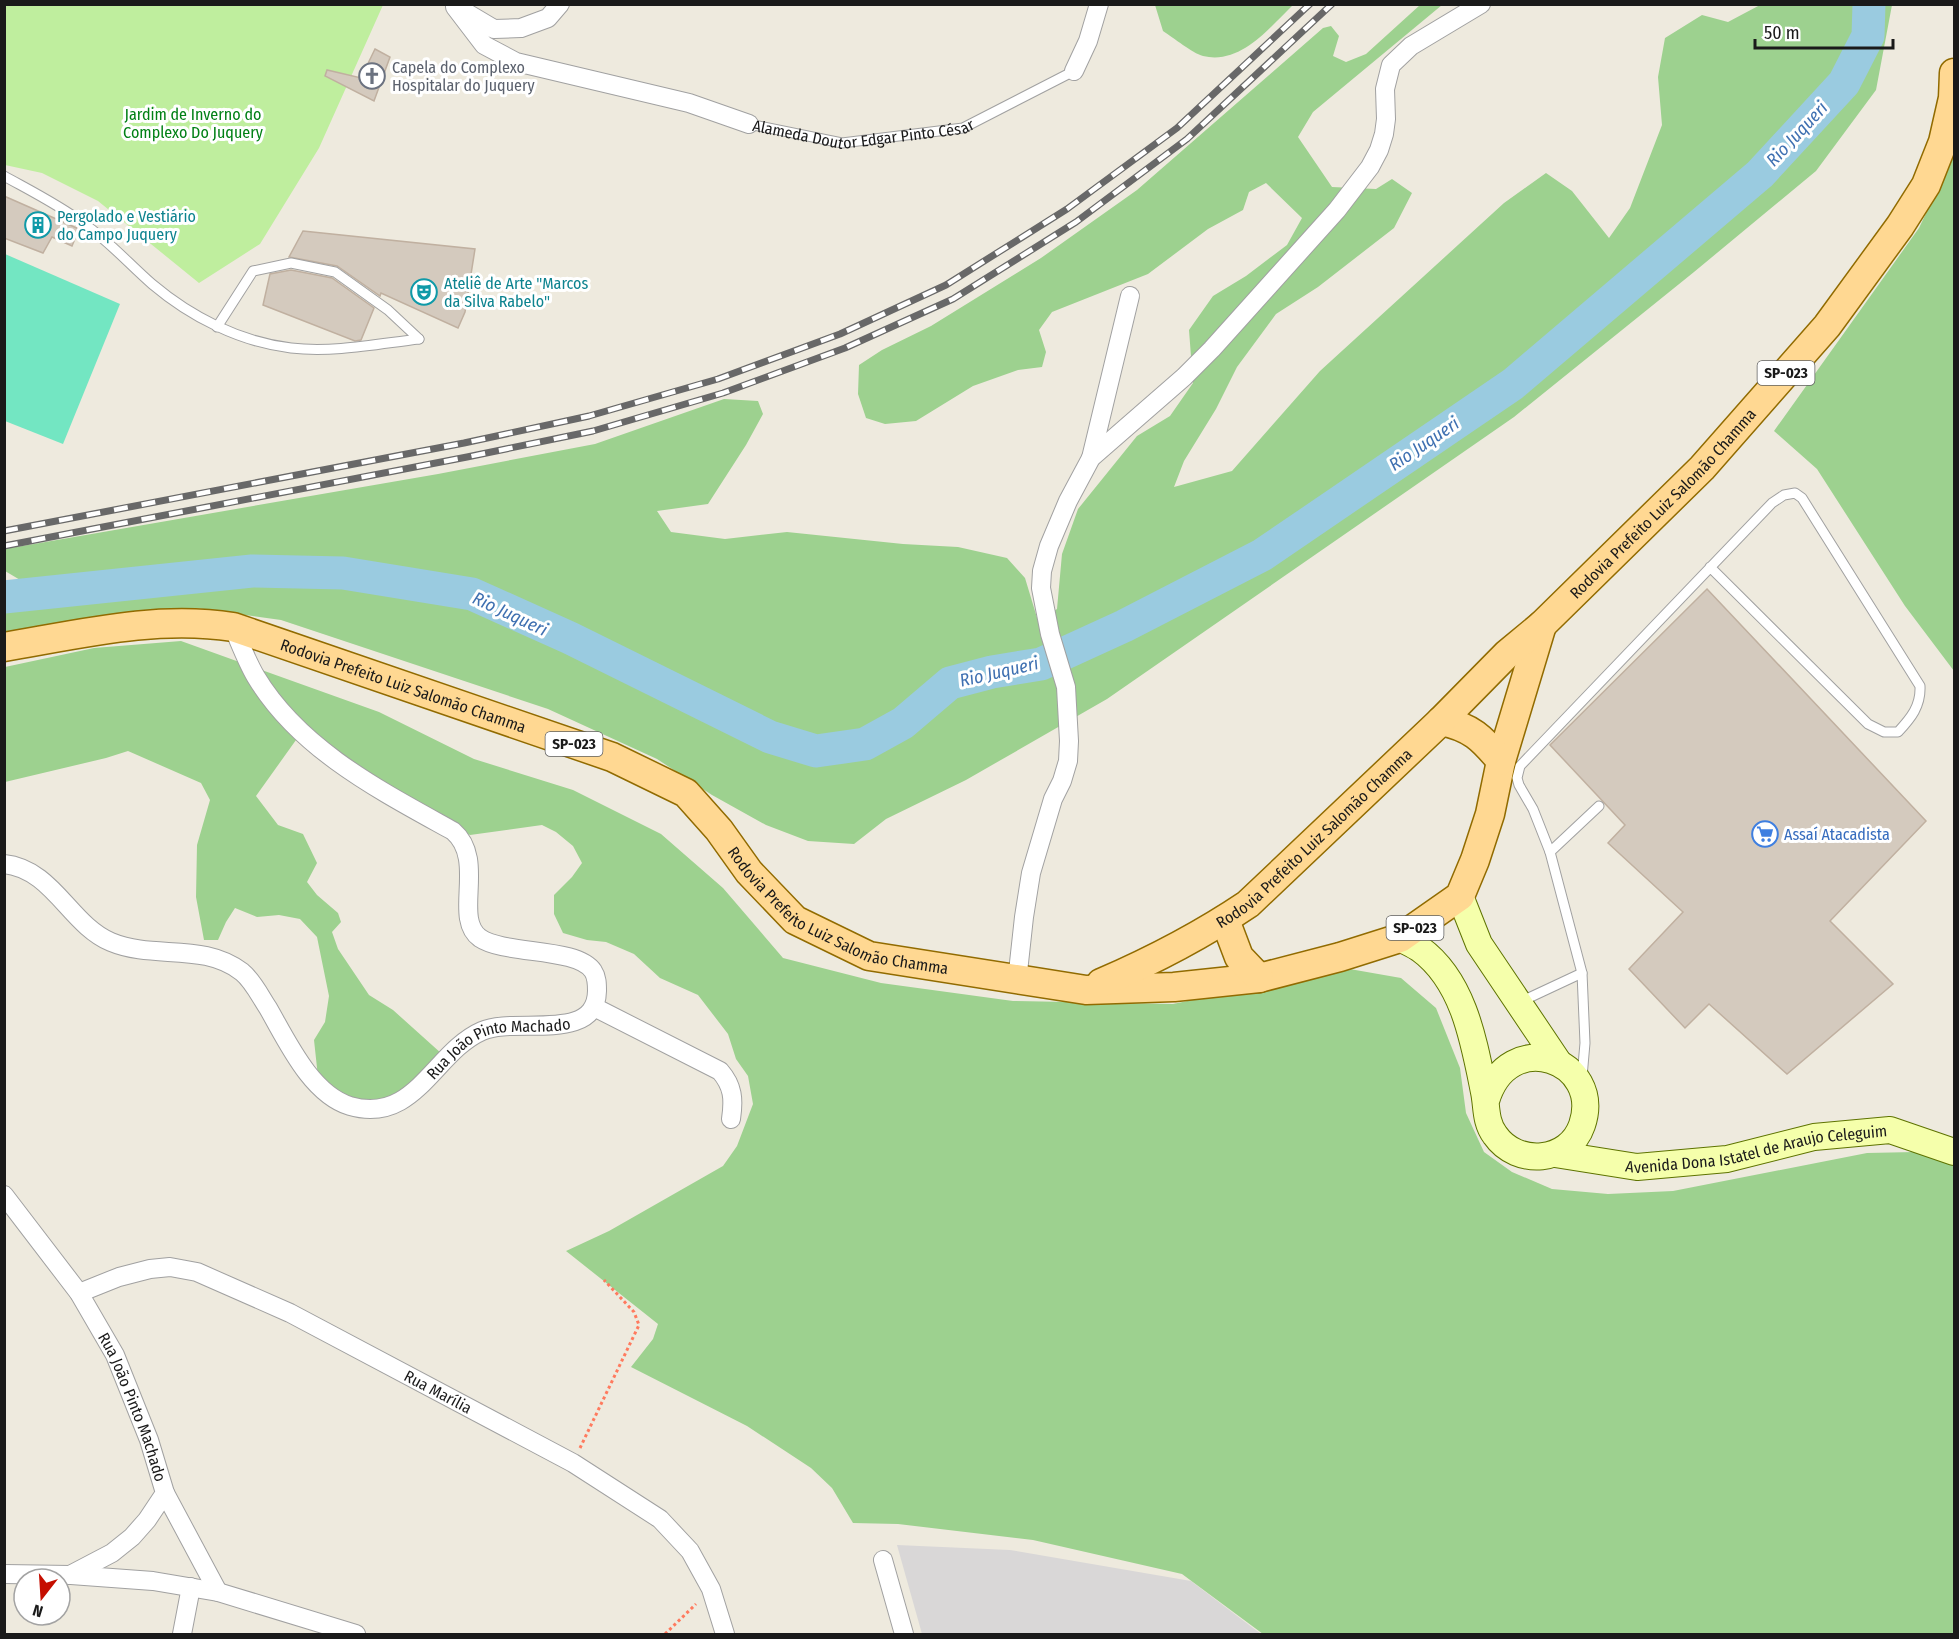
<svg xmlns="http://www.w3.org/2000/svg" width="1959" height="1639" font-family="'Fira Sans Condensed',sans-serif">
	<rect width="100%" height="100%" fill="#eeeade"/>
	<polygon fill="#d9d7d7" points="897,1545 1010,1550 1191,1581 1261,1634 922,1634"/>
	<polygon fill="#bfee9e" points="5,5 383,5 319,148 260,244 199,283 98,201 42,173 5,165"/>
	<g fill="#9dd18f">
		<path d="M1155,5V4L1293,5C1269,28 1241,65 1203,56C1192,53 1174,38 1163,31Z"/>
		<polygon points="1420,5 1442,5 1313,112 1298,137 1332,187 1376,189 1392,179 1412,193 1394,228 1318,287 1276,314 1237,367 1216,409 1184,461 1174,487 1232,471 1320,371 1504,203 1546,173 1572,191 1609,238 1630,208 1662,125 1658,77 1665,38 1702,15 1728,22 1760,5 1892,5 1876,90 1816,171 1694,272 1514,417 1107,699 966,780 886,819 854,844 808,841 766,825 712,795 657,759 548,709 281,620 196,608 5,632 5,603 33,599 32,587 5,571 5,549 438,474 595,444 724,399 758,401 763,414 746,445 708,504 657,511 671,532 725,539 787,532 903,544 958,547 1007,558 1025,578 1038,621 1057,609 1062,554 1078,509 1137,436 1170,416 1193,383 1189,330 1213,296 1246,276 1287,245 1302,218 1266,183 1249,192 1243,210 1208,229 1148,274 1052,312 1039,330 1046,352 1042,367 1018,370 973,386 916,421 885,424 866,418 858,394 859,365 882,350 931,326 1041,258 1137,190 1323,28 1331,26 1339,36 1333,56 1346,62 1366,54"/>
		<polygon points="1954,148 1954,671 1905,606 1817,469 1774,431 1919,228 1951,161"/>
		<polygon points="181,641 379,712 474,759 573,790 661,834 723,888 783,958 881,983 1013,1001 1173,1004 1344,968 1401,978 1436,1008 1460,1068 1466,1113 1484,1152 1512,1172 1552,1189 1608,1194 1673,1191 1867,1153 1915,1152 1951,1161 1954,1163 1954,1634 1263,1634 1182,1574 1033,1540 898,1524 853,1523 832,1488 811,1468 747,1426 631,1367 653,1339 658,1324 566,1251 609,1231 723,1166 737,1146 753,1104 748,1076 736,1059 728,1034 698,995 660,978 634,954 606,942 587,940 563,933 554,914 554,895 572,877 582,863 573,846 556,832 542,825 470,835 433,811 382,786 306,726 256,796 278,825 303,834 317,863 307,882 317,895 338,913 341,922 332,932 338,949 369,995 393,1010 442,1054 393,1101 350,1101 318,1077 314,1040 325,1022 329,996 317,937 300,919 279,915 257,917 235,908 226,922 218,940 204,940 196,897 197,845 210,800 201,783 128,751 106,758 5,782 5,667 94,648"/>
	</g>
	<polygon fill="#73e6c2" points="5,254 120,304 63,444 5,421"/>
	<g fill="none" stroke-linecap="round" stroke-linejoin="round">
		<polyline stroke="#9acbe0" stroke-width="33" points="4,597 252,571 343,573 472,594 570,638 770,737 816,751 865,744 903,723 950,683 992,672 1041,664 1124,626 1262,555 1513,384 1760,174 1844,83 1868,36 1869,4"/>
	</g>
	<g fill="#d4cabe" stroke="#c0b0a0" stroke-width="1.5">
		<polygon points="375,49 390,57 374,101 325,76 327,70 361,78"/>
		<polygon points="4,196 79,229 72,246 52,237 43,253 4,238"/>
		<polygon points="303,231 475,249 465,312 458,328 381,293 380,296 337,266 289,257"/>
		<polygon points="291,270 332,278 374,308 361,340 355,341 263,305 270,274"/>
		<polygon points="1707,589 1926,821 1830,921 1893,984 1787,1074 1709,1004 1685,1028 1629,969 1683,912 1608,843 1625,825 1550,745"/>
	</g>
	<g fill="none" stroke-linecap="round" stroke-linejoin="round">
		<g stroke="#a1a1a1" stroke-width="11">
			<g id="service">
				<path id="s1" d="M749,124L842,143L963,128L1074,71"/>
				<path d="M4,176C31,191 59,205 83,223C108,240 129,264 152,284C191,317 240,342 291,348C333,353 377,344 419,339"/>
				<polyline points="217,327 253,271 291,263 335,272 388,310 419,339"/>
				<path d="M1550,852L1533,809L1519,785L1517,778L1520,766L1772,503L1784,495L1795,493L1802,498L1920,686C1921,706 1911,718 1898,732H1884L1868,724L1710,567"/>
				<polyline points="1520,1002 1582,973"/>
				<polyline points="1582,1077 1585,1043 1582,973 1550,852 1599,806"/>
			</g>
		</g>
		<g stroke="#a1a1a1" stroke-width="20">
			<g id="minor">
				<polyline points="455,7 484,45 516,62 689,103 749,124"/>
				<polyline points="462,10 494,29 521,28 548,18 560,4"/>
				<polyline points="1074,71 1088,41 1099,4"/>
				<polyline points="1091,458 1130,296"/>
				<path id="s2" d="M4,864C53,869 70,925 111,942C154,960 203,942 242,972C253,981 260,996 268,1008C287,1041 311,1094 350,1106C415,1125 434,1052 482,1031C515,1016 596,1044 597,991C597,984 597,977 593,971C577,947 505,955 480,938C452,918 487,860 453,831C381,791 300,750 256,677C247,662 240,643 233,627"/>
				<polyline points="1017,981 1024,917 1031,873 1053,799 1062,781 1068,761 1069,741 1066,687 1050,634 1041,588 1042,571 1049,546 1068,501 1091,458 1184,377 1212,349 1337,210 1370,167 1379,150 1384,134 1386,119 1385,89 1391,65 1411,46 1481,4"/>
				<path d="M594,1007L720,1071C733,1086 734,1099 731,1119"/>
				<path id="s3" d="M4,1195L79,1293L115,1355L149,1440L165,1493L147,1520L132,1537L112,1553L70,1575L4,1574"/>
				<path id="s4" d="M79,1293L119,1277L150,1269L170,1267L197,1272L290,1313L573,1463L660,1519L690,1551L711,1589L725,1634"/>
				<polyline points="165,1493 218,1592"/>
				<polyline points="883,1560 904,1634"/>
				<polyline points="71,1575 153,1581 218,1592 356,1634"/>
				<polyline points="182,1634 191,1587"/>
			</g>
		</g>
		<g stroke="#5e7300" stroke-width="28">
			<g id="secondary">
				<polyline points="1460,896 1479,944 1559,1063"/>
				<path d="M1400,938C1407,942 1414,945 1420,949C1464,981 1474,1042 1484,1092C1487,1106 1485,1122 1495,1135C1517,1167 1569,1163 1582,1125C1604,1060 1508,1025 1486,1101"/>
				<path id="s5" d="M1555,1154L1637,1167L1727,1159L1814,1137L1890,1130L1954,1152"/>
			</g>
		</g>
		<g stroke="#916b00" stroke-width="31">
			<g id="primary">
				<path id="s6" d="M4,647C80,634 157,615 233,627L612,757L686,793L719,830L749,872L795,920L869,956L1086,990L1174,987L1259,978L1340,957L1400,938L1460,896L1475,860L1490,814L1501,761L1542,625"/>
				<path d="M1441,721C1471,727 1482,738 1501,761"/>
				<polyline points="1225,920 1239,957 1259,978"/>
				<path id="s7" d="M1101,983C1152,961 1202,935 1248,904L1441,721L1507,654L1542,625L1702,468L1827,326L1900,226L1926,185L1943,142L1953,98L1954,73"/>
			</g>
		</g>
		<g stroke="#ff7a5e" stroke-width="3" stroke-dasharray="3 3" stroke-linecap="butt">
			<polyline points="580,1448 639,1325 634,1312 604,1280"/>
			<polyline points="665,1634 696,1604"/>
		</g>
		<use href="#service" stroke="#fff" stroke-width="9"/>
		<use href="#minor" stroke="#fff" stroke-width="18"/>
		<use href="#secondary" stroke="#f5ffab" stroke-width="26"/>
		<use href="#primary" stroke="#ffd892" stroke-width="28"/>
		<g stroke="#686868" stroke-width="7">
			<g id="rail">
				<polyline points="4,531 464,443 589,416 718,379 840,334 946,285 1067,209 1177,128 1310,4"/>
				<polyline points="4,546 467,457 593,431 723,393 845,348 953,299 1076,222 1187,139 1332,4"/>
			</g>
		</g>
		<use href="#rail" stroke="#fff" stroke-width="4.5" stroke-dasharray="14" stroke-linecap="butt"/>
	</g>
	<defs>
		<g id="church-ring" transform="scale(1.35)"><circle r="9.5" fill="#fff" stroke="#6b7280" stroke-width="1.5"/><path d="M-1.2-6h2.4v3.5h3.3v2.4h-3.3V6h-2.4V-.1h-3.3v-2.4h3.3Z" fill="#6b7280"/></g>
		<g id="building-ring" transform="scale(1.35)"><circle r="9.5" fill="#fff" stroke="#0f9aa8" stroke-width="1.5"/><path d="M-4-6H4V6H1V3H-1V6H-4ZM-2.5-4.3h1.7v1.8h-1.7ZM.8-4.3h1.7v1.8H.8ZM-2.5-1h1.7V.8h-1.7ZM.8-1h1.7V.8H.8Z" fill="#0f9aa8"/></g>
		<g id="theatre-ring" transform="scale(1.35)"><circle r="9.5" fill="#fff" stroke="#0f9aa8" stroke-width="1.5"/><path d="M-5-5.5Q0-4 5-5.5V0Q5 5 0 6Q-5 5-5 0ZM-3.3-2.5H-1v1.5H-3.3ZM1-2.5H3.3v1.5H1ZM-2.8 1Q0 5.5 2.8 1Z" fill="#0f9aa8"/></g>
		<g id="supermarket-ring" transform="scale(1.35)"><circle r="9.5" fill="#fff" stroke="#3f7fe0" stroke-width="1.5"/><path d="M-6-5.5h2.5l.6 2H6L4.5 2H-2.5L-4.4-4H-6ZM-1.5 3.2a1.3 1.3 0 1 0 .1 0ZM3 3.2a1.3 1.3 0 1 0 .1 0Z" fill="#3f7fe0"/></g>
	</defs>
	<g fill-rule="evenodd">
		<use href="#church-ring" x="372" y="76"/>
		<use href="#building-ring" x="38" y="225"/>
		<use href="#theatre-ring" x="424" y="292"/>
		<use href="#supermarket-ring" x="1765" y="834"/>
	</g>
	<g text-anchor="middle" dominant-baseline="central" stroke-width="6" stroke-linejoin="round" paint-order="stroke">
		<g fill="#fff" stroke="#5f5f5f" stroke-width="1.5">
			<rect x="1757.5" y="361" width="57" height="24" rx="4.5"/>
			<rect x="545.5" y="732" width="57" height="24" rx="4.5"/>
			<rect x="1386.5" y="916" width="57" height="24" rx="4.5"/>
		</g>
		<g font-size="15" font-weight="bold" fill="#1a1a1a">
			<text x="1786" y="373">SP-023</text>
			<text x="574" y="744">SP-023</text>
			<text x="1415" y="928">SP-023</text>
		</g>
		<g font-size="16" fill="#5b616d" stroke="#fff" text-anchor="start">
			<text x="392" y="67">Capela do Complexo<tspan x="392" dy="18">Hospitalar do Juquery</tspan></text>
		</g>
		<g font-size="16" fill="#018015" stroke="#fff">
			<text x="193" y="114">Jardim de Inverno do<tspan x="193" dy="18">Complexo Do Juquery</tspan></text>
		</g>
		<g font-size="16" fill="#1a1a1a" stroke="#fff">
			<text stroke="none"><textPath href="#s1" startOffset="116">Alameda Doutor Edgar Pinto César</textPath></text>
			<text stroke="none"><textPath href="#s7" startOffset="744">Rodovia Prefeito Luiz Salomão Chamma</textPath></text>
			<text stroke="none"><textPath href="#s6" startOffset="411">Rodovia Prefeito Luiz Salomão Chamma</textPath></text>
			<text stroke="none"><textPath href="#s7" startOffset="260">Rodovia Prefeito Luiz Salomão Chamma</textPath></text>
			<text stroke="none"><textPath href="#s6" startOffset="915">Rodovia Prefeito Luiz Salomão Chamma</textPath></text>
			<text stroke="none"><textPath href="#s2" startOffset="616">Rua João Pinto Machado</textPath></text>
			<text stroke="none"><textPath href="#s5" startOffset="204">Avenida Dona Istatel de Araujo Celeguim</textPath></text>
			<text stroke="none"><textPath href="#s4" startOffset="392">Rua Marília</textPath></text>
			<text stroke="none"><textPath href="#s3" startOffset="250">Rua João Pinto Machado</textPath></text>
		</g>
		<g font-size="16" fill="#0d838f" stroke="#fff" text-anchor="start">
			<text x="57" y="216">Pergolado e Vestiário<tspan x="57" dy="18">do Campo Juquery</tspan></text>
			<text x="444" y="283">Ateliê de Arte "Marcos<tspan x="444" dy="18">da Silva Rabelo"</tspan></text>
		</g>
		<g font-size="16" fill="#366cbe" stroke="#fff" text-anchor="start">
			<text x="1784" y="834">Assaí Atacadista</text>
		</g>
		<g font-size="18" font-style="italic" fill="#3f70b1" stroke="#fff">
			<text transform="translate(1797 134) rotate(-47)">Rio Juqueri</text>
			<text transform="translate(1424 444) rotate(-34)">Rio Juqueri</text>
			<text transform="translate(510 614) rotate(25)">Rio Juqueri</text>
			<text transform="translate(999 672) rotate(-13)">Rio Juqueri</text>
		</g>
	</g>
	<rect width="1959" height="1639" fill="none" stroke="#1a1a1a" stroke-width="12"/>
	<g transform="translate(42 1597) rotate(197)"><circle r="28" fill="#ffffff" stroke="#a3a3a3" stroke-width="1.5"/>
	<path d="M0-4.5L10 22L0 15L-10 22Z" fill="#c50e00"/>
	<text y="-9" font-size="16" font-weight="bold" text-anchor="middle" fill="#1a1a1a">N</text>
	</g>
	<path d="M1755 39v9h138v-9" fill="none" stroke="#1a1a1a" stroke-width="3"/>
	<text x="1764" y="39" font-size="18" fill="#1a1a1a" stroke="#ffffff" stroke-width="4.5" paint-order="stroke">50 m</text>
</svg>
